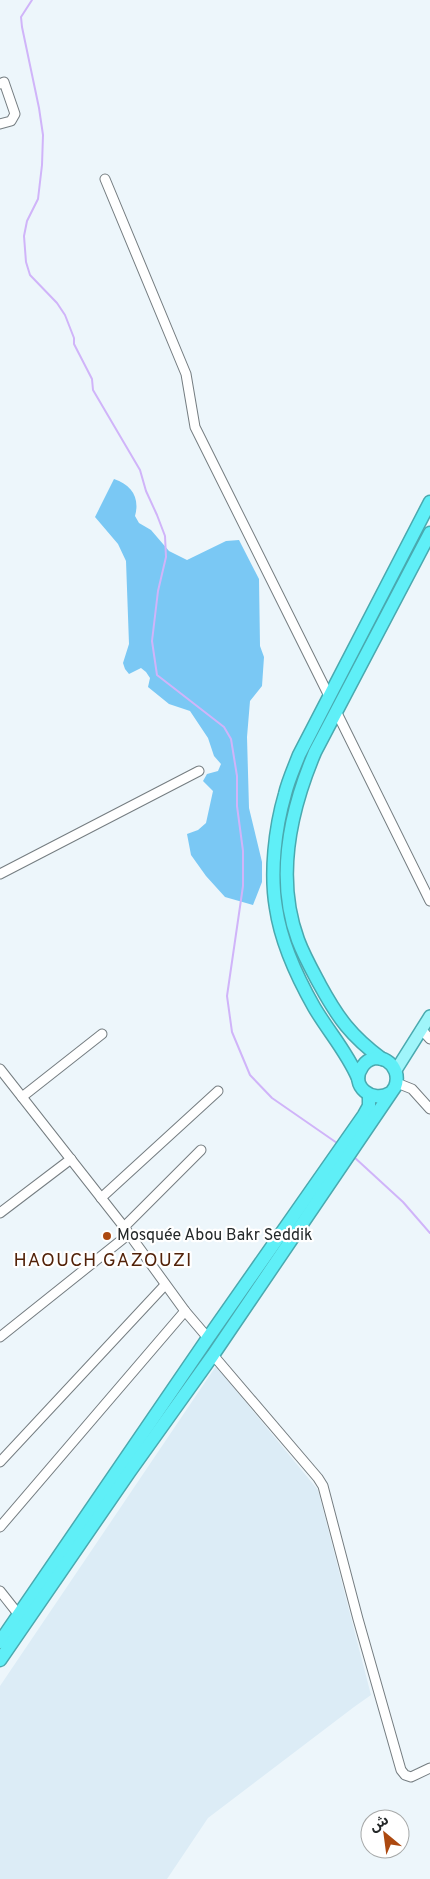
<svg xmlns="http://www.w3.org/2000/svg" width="430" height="1879" font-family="Overpass,'Noto Sans Arabic',sans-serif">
	<rect width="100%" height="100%" fill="#edf6fb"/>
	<polygon fill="#dcecf6" points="216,1366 318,1490 371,1695 354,1707 208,1818 167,1879 0,1879 0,1686"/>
	<path fill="#7ac8f4" d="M114,479C132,485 140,498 135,516L139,523L151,530L169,551L187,560L226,541L239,540L259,579L260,646L264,657L262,686L250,701L247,737L249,808L262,862V882L253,905L225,897L206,876L191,855L187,834L198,830L206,823L213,791L203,781L207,774L218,771L221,764L214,756L208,738L190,711L169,704L148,687L150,678L146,672L141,668L129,674L125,669L123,663L129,644L126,561L118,544L95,517Z"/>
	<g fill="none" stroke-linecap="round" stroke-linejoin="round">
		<g stroke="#d0b4f9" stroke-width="2">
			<polyline points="32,0 21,17 22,27 39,108 43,135 42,165 38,199 27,221 24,236 26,262 30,275 57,303 65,315 74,338 74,344 92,379 93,390 140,470 146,491 157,515 165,536 166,557 158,591 152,641 157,675 224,727 231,739 237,776 237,806 243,851 243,886 227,996 232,1032 250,1075 272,1098 337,1143"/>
			<polyline points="354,1157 403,1202 430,1233"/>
		</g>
		<g stroke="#757d81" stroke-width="11">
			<g id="minor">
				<polyline points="0,84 4,82 15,114 11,121 0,124"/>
				<polyline points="105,179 186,374 195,427 329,696"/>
				<polyline points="336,711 430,901"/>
				<polyline points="0,874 199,771"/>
				<polyline points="421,1029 430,1039"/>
				<polyline points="0,1069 124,1227 185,1311 208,1338"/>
				<polyline points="397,1083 412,1089 430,1109"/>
				<polyline points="22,1097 102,1034"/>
				<polyline points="101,1198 218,1091"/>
				<polyline points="0,1213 71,1159"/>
				<polyline points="124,1227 201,1150"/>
				<polyline points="0,1337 129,1234"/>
				<polyline points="213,1355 318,1478 323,1486 358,1619 401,1770 405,1775 411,1777 430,1768"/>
				<polyline points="0,1462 165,1285"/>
				<polyline points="0,1527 185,1311"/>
				<polyline points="0,1591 19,1615"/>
			</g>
		</g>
		<g stroke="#4aa9af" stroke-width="14">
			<polyline id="major" points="396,1070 430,1016"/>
		</g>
		<g stroke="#4aa9af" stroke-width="15">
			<g id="highway">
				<path d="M382,1059C351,1036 338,1018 320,985C312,970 304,956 298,940C275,878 290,811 315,752L430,533"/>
				<path d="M358,1078C347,1052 328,1031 314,1007C297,977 281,942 276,908C270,873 275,828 285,794C288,781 294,768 299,755L430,502"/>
				<polyline points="0,1642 208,1338 364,1115 369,1106 369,1095"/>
				<path d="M0,1660L130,1471L213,1355L395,1087C404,1064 375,1047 362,1067C349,1086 373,1104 390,1093"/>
			</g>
		</g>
		<use href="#minor" stroke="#fff" stroke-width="9"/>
		<use href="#major" stroke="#9ff5fa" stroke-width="11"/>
		<use href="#highway" stroke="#5feff7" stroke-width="12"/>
	</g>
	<circle fill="#ac4910" stroke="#fff" stroke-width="2" cx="107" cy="1236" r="5"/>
	<g text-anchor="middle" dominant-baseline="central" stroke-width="4.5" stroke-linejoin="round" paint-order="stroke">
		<g font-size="16" fill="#242829" stroke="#fff" text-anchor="start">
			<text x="117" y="1236">Mosquée Abou Bakr Seddik</text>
		</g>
		<g font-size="19" letter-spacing="1" fill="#522209" stroke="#fff">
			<text x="103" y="1261">HAOUCH GAZOUZI</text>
		</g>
	</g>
	<g transform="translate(385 1834) rotate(331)"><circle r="24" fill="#ffffff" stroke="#a7a9a9"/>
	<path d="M0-4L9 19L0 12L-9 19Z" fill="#ac4910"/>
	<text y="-8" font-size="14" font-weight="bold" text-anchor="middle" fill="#242829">ش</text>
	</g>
</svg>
